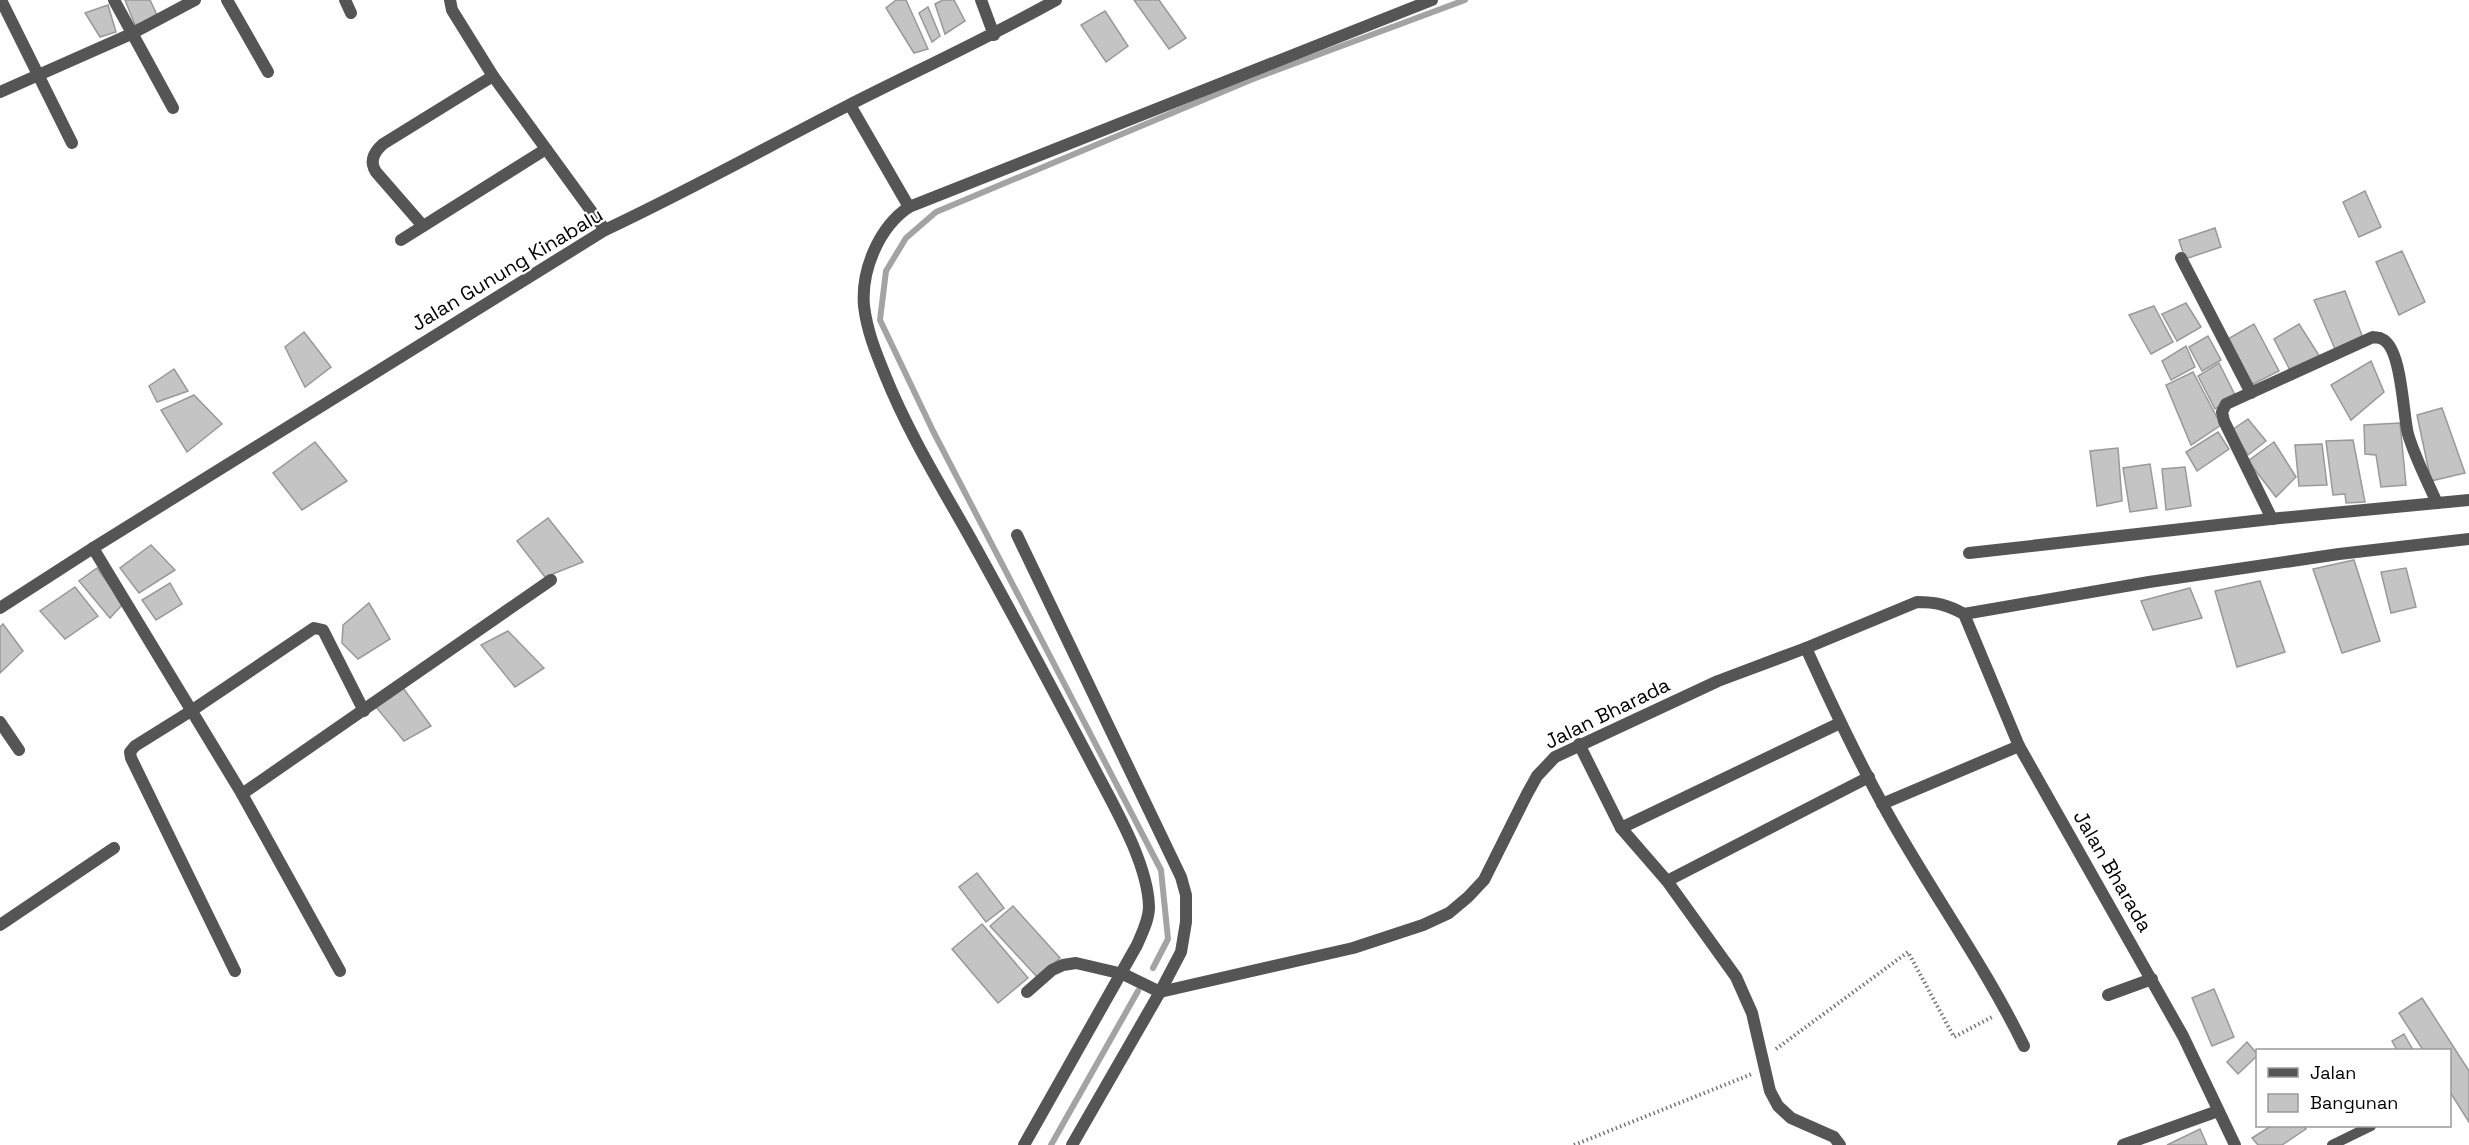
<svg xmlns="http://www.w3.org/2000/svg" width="2469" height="1145" font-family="'Space Grotesk',sans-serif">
	<rect width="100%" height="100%" fill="#fff"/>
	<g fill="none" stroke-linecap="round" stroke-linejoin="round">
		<g stroke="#a3a3a3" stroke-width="6">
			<polyline points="1153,968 1168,939 1161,870 933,431 880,320 886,271 906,238 936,212 1253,79 1465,0"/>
			<polyline points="1051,1145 1138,991"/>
		</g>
	</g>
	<g fill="#c4c4c4" stroke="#999" stroke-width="1.5">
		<polygon points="125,0 150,0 158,17 135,25"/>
		<polygon points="896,0 906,0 928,49 914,53 886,8"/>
		<polygon points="943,0 954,0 965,21 945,34 935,4"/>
		<polygon points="1134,0 1159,0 1186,38 1169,49"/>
		<polygon points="108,5 116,32 100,37 85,13"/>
		<polygon points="928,7 940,36 932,42 919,13"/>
		<polygon points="1105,11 1128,46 1106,62 1081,25"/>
		<polygon points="2365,191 2381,227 2359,237 2343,202"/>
		<polygon points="2215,228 2221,247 2185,259 2179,240"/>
		<polygon points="2402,251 2425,302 2399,315 2376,262"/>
		<polygon points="2345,291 2363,338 2335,349 2314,300"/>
		<polygon points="2186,303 2201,327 2177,341 2162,314"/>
		<polygon points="2154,306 2173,342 2151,354 2129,315"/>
		<polygon points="2254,324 2279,371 2251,385 2226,340"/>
		<polygon points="2299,324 2320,357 2291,372 2274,339"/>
		<polygon points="304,332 331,367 305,387 285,347"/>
		<polygon points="2208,336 2221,360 2202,371 2189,347"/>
		<polygon points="2186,346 2195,367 2171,380 2162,361"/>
		<polygon points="2371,361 2384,392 2351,420 2331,385"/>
		<polygon points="2219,363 2235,395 2215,409 2198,376"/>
		<polygon points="174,369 188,391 157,402 149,386"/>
		<polygon points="2193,372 2221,425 2191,445 2166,385"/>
		<polygon points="194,395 222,424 187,452 161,410"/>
		<polygon points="2442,408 2465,473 2431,481 2417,415"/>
		<polygon points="2248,419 2266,441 2248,455 2232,430"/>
		<polygon points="2400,423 2406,485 2381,487 2376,455 2365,454 2364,425"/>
		<polygon points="2218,432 2229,449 2197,471 2186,452"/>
		<polygon points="2353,440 2365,502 2346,503 2345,494 2333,495 2326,441"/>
		<polygon points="315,442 347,481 302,510 273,473"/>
		<polygon points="2274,442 2296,477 2276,497 2248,461"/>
		<polygon points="2322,444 2327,485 2299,486 2295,445"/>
		<polygon points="2118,448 2122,501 2097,506 2090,451"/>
		<polygon points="2150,464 2157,508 2130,512 2123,468"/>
		<polygon points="2185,467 2191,506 2166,510 2162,469"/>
		<polygon points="548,518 583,562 545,577 517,541"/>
		<polygon points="151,545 175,570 139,593 120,568"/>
		<polygon points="2354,560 2380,641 2342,653 2313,569"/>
		<polygon points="97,568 123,604 110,618 79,581"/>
		<polygon points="2406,568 2416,607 2391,613 2381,572"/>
		<polygon points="2260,581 2285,652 2237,667 2215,591"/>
		<polygon points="170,583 182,604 156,620 142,600"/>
		<polygon points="75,587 98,616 65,639 40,611"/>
		<polygon points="2190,588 2202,618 2153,630 2141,601"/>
		<polygon points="369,603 390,639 358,659 342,643 343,625"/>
		<polygon points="3,624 23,651 0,673 0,627"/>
		<polygon points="508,631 544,668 515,687 481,645"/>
		<polygon points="403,688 431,726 404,741 376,707"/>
		<polygon points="977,873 1004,908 986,922 959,887"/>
		<polygon points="1013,906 1060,958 1038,978 990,926"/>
		<polygon points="982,924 1028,978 998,1003 952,949"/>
		<polygon points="2214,989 2234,1037 2212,1046 2192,998"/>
		<polygon points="2422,998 2469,1071 2469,1122 2450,1092 2450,1050 2423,1050 2399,1013"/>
		<polygon points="2404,1034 2413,1050 2397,1050 2392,1041"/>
		<polygon points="2247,1042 2258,1055 2238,1074 2227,1062"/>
		<polygon points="2271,1126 2303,1126 2306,1129 2282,1145 2258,1145 2252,1138"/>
		<polygon points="2200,1129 2207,1145 2167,1145"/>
	</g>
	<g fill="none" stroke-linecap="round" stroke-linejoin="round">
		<g stroke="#777" stroke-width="4" stroke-dasharray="1.5 3" stroke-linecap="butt">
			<polyline points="1776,1049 1908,952 1954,1037 1992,1017"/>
			<polyline points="1574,1145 1752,1074"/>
		</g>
		<polyline stroke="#555" stroke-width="10" points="2332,1145 2371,1126"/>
		<g stroke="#555" stroke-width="12">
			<polyline points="1,0 72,143"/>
			<polyline points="114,0 173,108"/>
			<polyline points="227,0 268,72"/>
			<polyline points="345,0 351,13"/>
			<polyline points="450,0 452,10 493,76 605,230"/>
			<polyline points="981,0 994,35"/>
			<polyline points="0,92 131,34 195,0"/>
			<polyline points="850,105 909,207"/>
			<path d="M423,226L376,172C369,161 374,152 383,144L493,76"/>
			<polyline points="401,240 546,149"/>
			<polyline points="2181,258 2251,393"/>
			<path d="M2272,519L2224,421L2222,412L2226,404L2373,337C2376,338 2379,337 2382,339C2402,347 2403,416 2408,434C2415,458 2427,480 2437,503"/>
			<polyline points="1017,535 1181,877 1186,895 1186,922 1181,952 1160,992 1072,1145"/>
			<polyline points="93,548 242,794 340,971"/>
			<polyline points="1969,553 2280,518 2469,500"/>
			<path d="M0,608L93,548L605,230C688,191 767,147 849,105C918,70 988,38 1056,0"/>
			<polyline points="1964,614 2149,582 2339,554 2469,539"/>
			<path d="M1806,648C1830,701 1855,754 1883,805C1927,886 1983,962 2024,1046"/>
			<polyline points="0,722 19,750"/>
			<polyline points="1579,744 1621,828 1667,881 1736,977 1752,1013 1770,1091 1778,1106 1791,1118 1834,1137 1840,1145"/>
			<polyline points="242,794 551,580"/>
			<polyline points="1882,804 2019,746"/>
			<polyline points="1621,828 1840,723"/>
			<polyline points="1667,881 1869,777"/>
			<polyline points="0,925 114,848"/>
			<polyline points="235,971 131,758 130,752 135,746 191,711 314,628 323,630 364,711"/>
			<path d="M1027,992L1052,970L1063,965L1076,963L1123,974L1160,992L1353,948L1423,925L1449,913L1468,897L1484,880L1527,794L1537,776L1555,757L1718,681L1806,648L1917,602C1936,602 1948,605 1964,614L2019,746L2183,1036L2235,1145"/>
			<polyline points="2108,995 2152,979"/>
			<path d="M1024,1145L1137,945C1142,933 1149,920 1149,907C1148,862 1112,803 1092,764C1051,686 1010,609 967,532C938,481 907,430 885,375C876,353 867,331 864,306C861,270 879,227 909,207L1432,0"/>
			<polyline points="2123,1145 2218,1111"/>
		</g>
	</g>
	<g text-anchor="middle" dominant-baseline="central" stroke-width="4.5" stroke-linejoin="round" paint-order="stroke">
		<g font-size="20" fill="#000" stroke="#fff">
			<text transform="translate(507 269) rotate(-31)">Jalan Gunung Kinabalu</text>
			<text transform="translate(1607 713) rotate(-26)">Jalan Bharada</text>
			<text transform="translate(2113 871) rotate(60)">Jalan Bharada</text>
		</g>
	</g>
	<rect x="2256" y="1049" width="195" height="78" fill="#ffffff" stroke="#999999" stroke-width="1.5"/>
	<rect x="2268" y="1068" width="30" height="9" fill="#555555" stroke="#999999" stroke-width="1.5"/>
	<text x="2310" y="1079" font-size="18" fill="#000000">Jalan</text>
	<rect x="2268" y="1094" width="30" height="18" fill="#c4c4c4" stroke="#999999" stroke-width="1.5"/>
	<text x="2310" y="1109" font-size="18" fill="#000000">Bangunan</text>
</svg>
